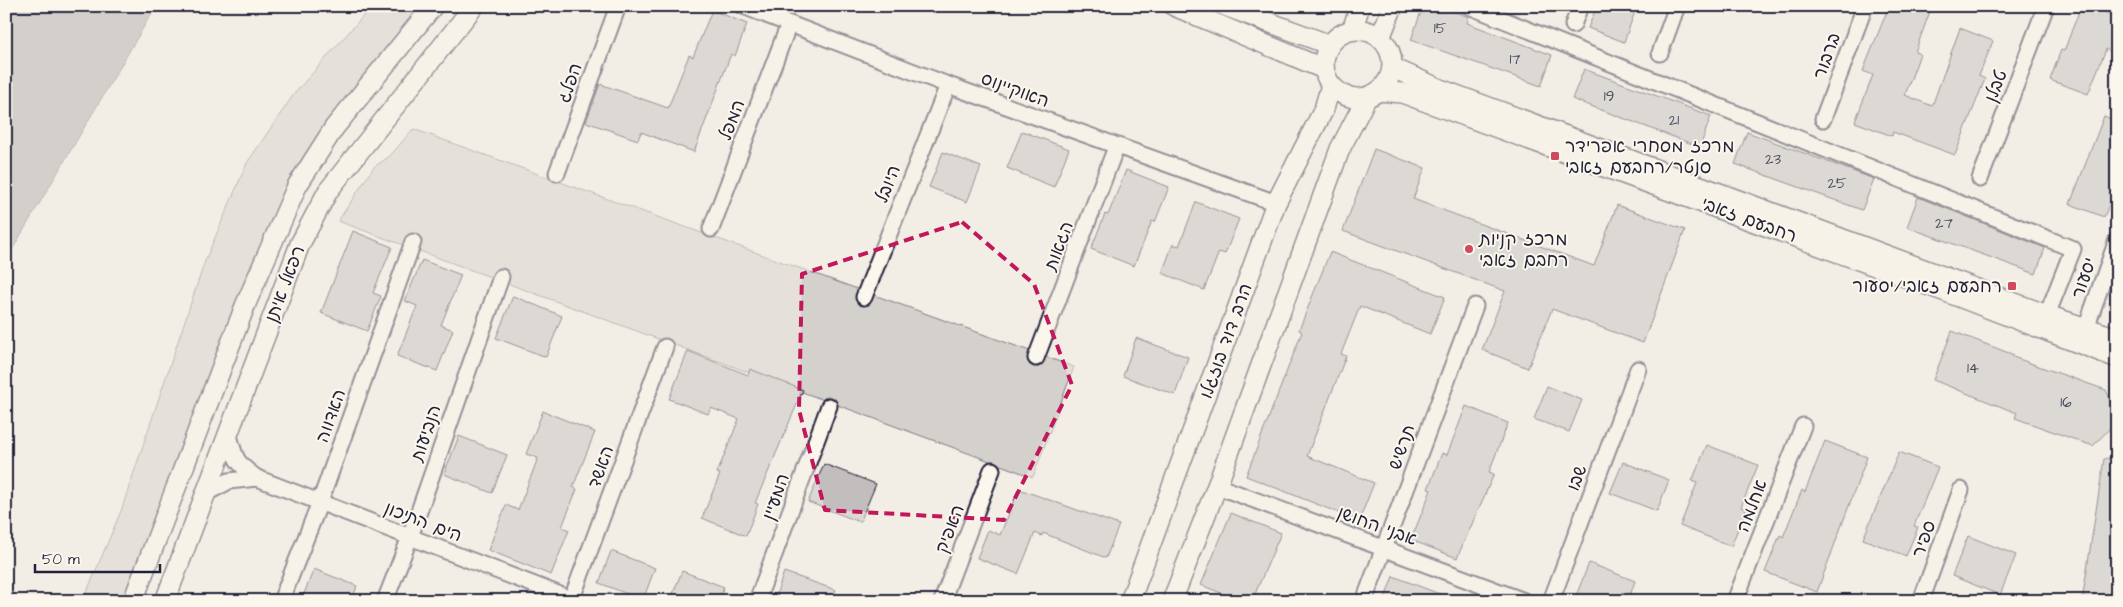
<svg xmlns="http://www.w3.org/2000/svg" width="2123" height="607" font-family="'Architects Daughter','Playpen Sans Hebrew',sans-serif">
	<rect width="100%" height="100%" fill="#f2eee5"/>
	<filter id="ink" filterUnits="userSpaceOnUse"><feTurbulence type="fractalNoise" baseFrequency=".02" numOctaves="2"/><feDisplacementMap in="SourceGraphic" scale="10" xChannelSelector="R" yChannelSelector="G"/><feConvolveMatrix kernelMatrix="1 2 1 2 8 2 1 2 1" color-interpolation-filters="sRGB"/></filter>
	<g filter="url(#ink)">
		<g fill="#d4d1cc" stroke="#7b7a84">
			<polygon points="372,6 425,6 322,139 128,601 83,601 121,511 205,261 247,163 294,94"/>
			<polygon points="413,129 1074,367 1033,477 338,221 374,167 390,156"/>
		</g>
		<polygon fill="#aeabad" stroke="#76747f" points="6,6 156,6 6,260"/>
		<g fill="#c2bebe" stroke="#22223b">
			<polygon points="1423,6 1439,6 1469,17 1467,23 1552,55 1541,86 1411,40"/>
			<polygon points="1597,6 1637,6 1624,42 1588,28"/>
			<polygon points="1889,6 1932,6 1915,52 1920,54 1905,95 1932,106 1960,28 1993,41 1979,76 1985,79 1955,155 1893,132 1892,136 1855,122 1873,75 1863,71"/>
			<polygon points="2081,6 2088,6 2117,17 2117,32 2110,51 2106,49 2088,94 2050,80 2061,50 2064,51"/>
			<polygon points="712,10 747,24 735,56 731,54 694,152 641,132 638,140 586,122 600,84 668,108 689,55 693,57"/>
			<polygon points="1584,69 1711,116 1700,147 1572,99"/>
			<polygon points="2104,116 2117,121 2117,185 2104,217 2070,204"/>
			<polygon points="1022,131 1069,149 1054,187 1007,168"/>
			<polygon points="1747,132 1874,179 1862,210 1735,164"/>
			<polygon points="1374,149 1425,168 1413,199 1594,266 1617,205 1685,230 1643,343 1552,309 1528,368 1482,350 1505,291 1343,231"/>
			<polygon points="943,152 981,167 967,202 929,187"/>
			<polygon points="1126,170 1169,187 1155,222 1152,221 1134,266 1091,249 1105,214 1108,215"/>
			<polygon points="1918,197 2045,248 2036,274 1907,227"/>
			<polygon points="1196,202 1239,219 1225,254 1219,252 1204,290 1162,273 1173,244 1179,246"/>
			<polygon points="353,231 392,247 373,293 381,296 367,331 321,313"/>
			<polygon points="1330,252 1445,297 1430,334 1360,306 1341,354 1346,356 1307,456 1374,483 1359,521 1246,476 1302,332 1299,330"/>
			<polygon points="422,260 461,275 441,325 453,330 437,371 397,356 417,306 405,301"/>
			<polygon points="513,296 562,316 546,357 496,338"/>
			<polygon points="1952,331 2014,355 2013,357 2106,390 2117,413 2117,421 2093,446 2015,418 2017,413 1933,380"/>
			<polygon points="1136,338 1188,357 1175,395 1123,376"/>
			<polygon points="688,351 748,375 750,369 803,390 755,503 758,504 746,536 702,518 720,474 717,473 739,419 711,408 708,414 669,399"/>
			<polygon points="1547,386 1582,400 1569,432 1534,419"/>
			<polygon points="1466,406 1508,423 1489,472 1494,474 1457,558 1411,540 1431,490 1428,489 1442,453 1447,455"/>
			<polygon points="543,411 595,432 573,487 577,489 562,527 569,530 551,575 488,550 506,505 518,510 538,458 526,454"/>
			<polygon points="459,436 507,455 492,493 444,474"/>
			<polygon points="1825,441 1867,457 1817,592 1765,572 1780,535 1783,537 1802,490 1805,492"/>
			<polygon points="1707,445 1758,465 1741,507 1746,509 1731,546 1680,526 1697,483 1692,481"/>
			<polygon points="1899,452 1938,467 1914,526 1918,527 1906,556 1863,539"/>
			<polygon points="2117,456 2117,601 2082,601 2104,459"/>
			<polygon points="1623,462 1669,480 1657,511 1610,493"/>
			<polygon points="824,464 876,484 860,522 808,502"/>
			<polygon points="1019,489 1119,525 1106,558 1043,533 1042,536 1035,533 1018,574 977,558 988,530 1000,535"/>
			<polygon points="1231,513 1281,533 1252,601 1241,601 1201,585"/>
			<polygon points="1968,536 2016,555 2000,595 1952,576"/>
			<polygon points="611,551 655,568 643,600 599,583"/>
			<polygon points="1589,563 1635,581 1628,601 1574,601"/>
			<polygon points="314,569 357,586 352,601 301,601"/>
			<polygon points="682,571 724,587 719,601 670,601"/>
			<polygon points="784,572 836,590 832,601 774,601"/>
			<polygon points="1393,576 1455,600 1455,601 1384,601"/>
		</g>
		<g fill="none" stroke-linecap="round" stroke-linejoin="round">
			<g stroke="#22223b" stroke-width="19">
				<g id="minor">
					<polyline points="743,6 948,85 1276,203"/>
					<polyline points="1469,6 2073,249 2047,315"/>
					<polyline points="1573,25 1580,6"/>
					<polyline points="1660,53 1677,6"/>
					<polyline points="1823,119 1865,6"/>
					<polyline points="557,173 618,6"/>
					<polyline points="1980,179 2046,6"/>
					<polyline points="711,229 789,24"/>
					<polyline points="864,297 948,85"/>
					<polyline points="2086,328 2117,240"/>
					<polyline points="1036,358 1116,147"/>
					<path d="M229,435C235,459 236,463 257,478L576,601"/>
					<polyline points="1217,486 1524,601"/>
					<polyline points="208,492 229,481 257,478"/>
					<polyline points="281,601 320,502 413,242"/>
					<polyline points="385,601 410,537 501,277"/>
					<polyline points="571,601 665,347"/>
					<polyline points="757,601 829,406"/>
					<polyline points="942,601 992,470"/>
					<polyline points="1364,601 1475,306"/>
					<polyline points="1551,601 1638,369"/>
					<polyline points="1735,601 1803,426"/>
					<polyline points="1921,601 1961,490"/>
				</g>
			</g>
			<g stroke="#22223b" stroke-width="22">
				<g id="tertiary">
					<polyline points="1174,6 1324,69"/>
					<polyline points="1225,6 1330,45"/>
					<circle cx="1358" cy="64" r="34"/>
					<polyline points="1352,30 1360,6"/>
					<polyline points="1380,38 1393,6"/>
					<polyline points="1393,68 1440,89 2047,315 2117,338"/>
					<polyline points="1379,91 1402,93 1946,292 2117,358"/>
					<polyline points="133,601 245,306 297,186 334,128 433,6"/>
					<polyline points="165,601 300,244 328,191 474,6"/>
					<polyline points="1130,601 1276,203 1324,109 1331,85"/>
					<polyline points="1172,601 1217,486 1340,149 1367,97"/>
				</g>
			</g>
			<use href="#minor" stroke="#fbf7ec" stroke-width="15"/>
			<use href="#tertiary" stroke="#fbf7ec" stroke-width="19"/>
		</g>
	</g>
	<path d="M0 0H2123V607H0ZM962,222L1034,284L1072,385L1004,520L825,510L799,410L802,274Z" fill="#f2eee5" fill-opacity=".55" fill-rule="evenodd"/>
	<path fill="none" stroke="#c2185b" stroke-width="4" stroke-dasharray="10 6" stroke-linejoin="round" d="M962,222L1034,284L1072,385L1004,520L825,510L799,410L802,274Z"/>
	<g fill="#d1495b" stroke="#fbf7ec" stroke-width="2">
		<rect x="1550" y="151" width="10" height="10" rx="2.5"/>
		<circle cx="1469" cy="249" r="5"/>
		<rect x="2007" y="281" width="10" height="10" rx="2.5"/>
	</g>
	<g text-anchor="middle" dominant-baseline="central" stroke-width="4" stroke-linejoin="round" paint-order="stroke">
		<g font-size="15" fill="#4a495c">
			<text x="1440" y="28">15</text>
			<text x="1515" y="59">17</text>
			<text x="1609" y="96">19</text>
			<text x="1674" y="120">21</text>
			<text x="1773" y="159">23</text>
			<text x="1837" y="183">25</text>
			<text x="1944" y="223">27</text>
			<text x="1973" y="368">14</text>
			<text x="2066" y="402">16</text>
		</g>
		<g font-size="18" fill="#22223b" stroke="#fbf7ec">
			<text transform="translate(1827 56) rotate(-70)">ברבור</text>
			<text transform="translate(570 83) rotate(-70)">הפלג</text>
			<text transform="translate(1996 86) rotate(-69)">טבלן</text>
			<text transform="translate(1015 90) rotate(20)">האוקיינוס</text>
			<text transform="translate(732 120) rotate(-69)">המפל</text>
			<text transform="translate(888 184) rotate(-68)">היובל</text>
			<text transform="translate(1749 220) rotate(20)">רחבעם זאבי</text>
			<text transform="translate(1059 246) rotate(-69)">הגאות</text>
			<text transform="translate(2084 278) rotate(-71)">יסעור</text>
			<text transform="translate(285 284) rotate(-69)">רפאל איתן</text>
			<text transform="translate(1226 341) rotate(-70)">הרב דוד בוזגלו</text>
			<text transform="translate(331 416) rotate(-70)">האדווה</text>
			<text transform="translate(426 433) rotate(-71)">הנביעות</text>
			<text transform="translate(1402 447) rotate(-70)">תרשיש</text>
			<text transform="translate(601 467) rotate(-70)">האשד</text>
			<text transform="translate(1577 478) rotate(-69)">שבו</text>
			<text transform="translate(776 497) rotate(-70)">המעיין</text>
			<text transform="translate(1752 506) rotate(-69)">אחלמה</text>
			<text transform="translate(423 522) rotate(21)">הים התיכון</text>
			<text transform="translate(1377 526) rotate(20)">אבני החושן</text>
			<text transform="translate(950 529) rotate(-69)">האפיק</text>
			<text transform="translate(1924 539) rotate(-70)">ספיר</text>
		</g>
		<g font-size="18" fill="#22223b" stroke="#fbf7ec" text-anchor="start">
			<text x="1565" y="146">מרכז מסחרי אפרידר<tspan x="1565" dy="21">סנטר/רחבעם זאבי</tspan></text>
			<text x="1479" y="239">מרכז קניות<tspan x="1479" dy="21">רחבם זאבי</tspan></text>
			<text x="2002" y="286" text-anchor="end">רחבעם זאבי/יסעור</text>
		</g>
	</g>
	<rect width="2123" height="607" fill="none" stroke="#fbf7ec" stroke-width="25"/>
	<rect x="12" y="12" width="2098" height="582" fill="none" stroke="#22223b" stroke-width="2" filter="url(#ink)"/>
	<path d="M35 564v8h125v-8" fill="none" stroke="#22223b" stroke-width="2.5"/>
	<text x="42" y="564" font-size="15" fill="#22223b" stroke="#fbf7ec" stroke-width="4" paint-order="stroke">50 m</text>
</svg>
